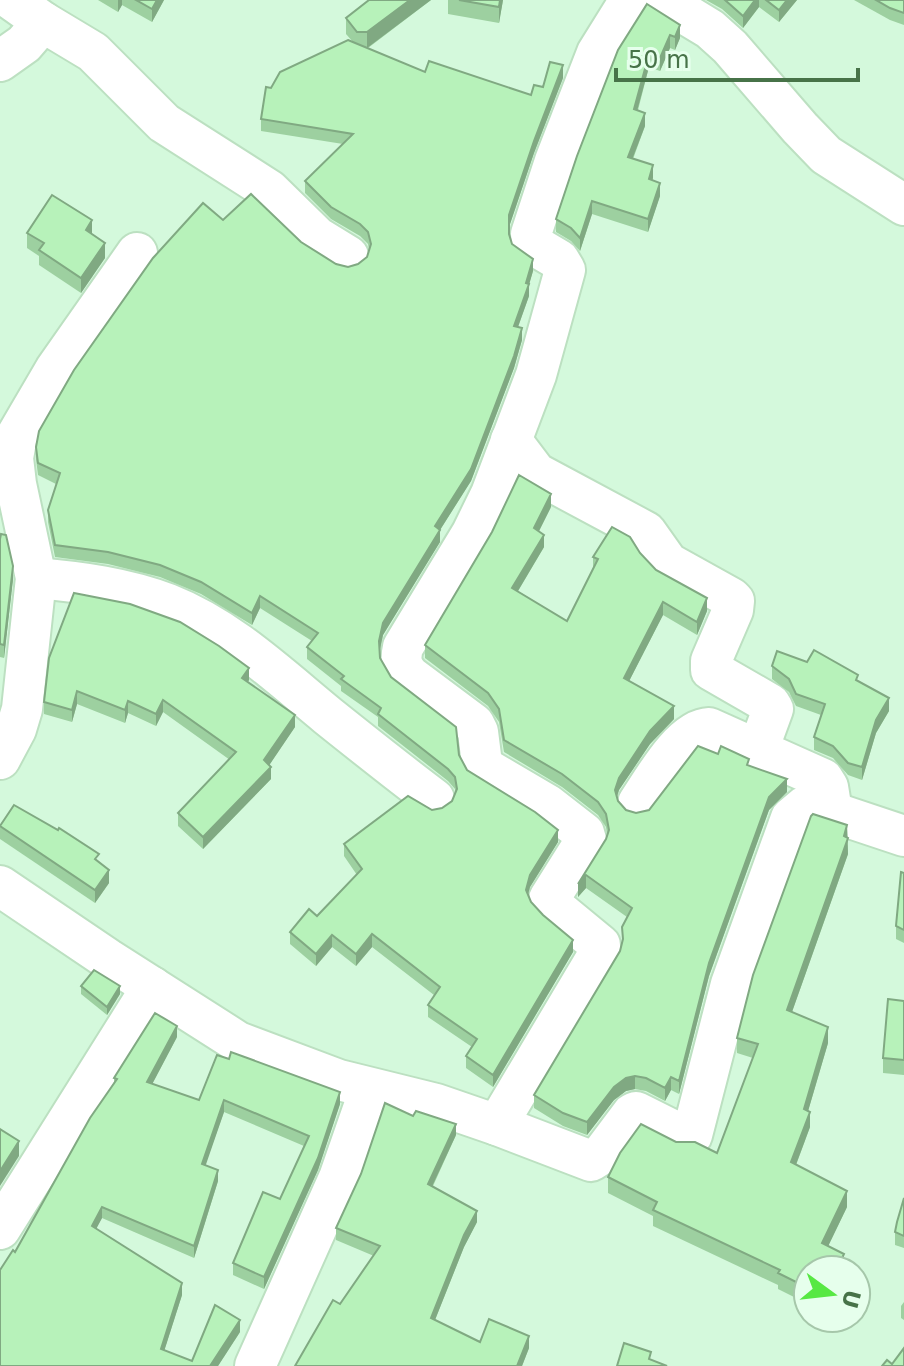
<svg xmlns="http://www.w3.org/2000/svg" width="904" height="1366" font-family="'DejaVu Sans',sans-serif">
	<rect width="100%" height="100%" fill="#e0fce7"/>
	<path fill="#d4f9dc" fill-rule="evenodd" d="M0,0H904V1366H0ZM808,1270H856V1318H808Z"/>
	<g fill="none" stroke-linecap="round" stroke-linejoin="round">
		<g stroke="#bce0c1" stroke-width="44">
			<g id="minor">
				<polyline points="12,0 43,22"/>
				<polyline points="662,0 710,29 730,47 800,128 826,155 904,205"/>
				<polyline points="0,61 24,44 43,22 93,52 164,123 269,190 317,237 348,256"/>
				<path d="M511,440L536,473L646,532L668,563L731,598L734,601L733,610L711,661V670L770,704L773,709L758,750L709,728C681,729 653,781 638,803"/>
				<path d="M36,578C81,582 126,588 168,604C229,628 278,675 328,716C363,744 398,772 434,799"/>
				<polyline points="758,750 823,779 828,787 832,812"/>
				<polyline points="0,759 16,729 22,709 36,578 16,484 13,458 17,435 55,370 137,253"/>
				<path d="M0,886L108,959L238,1042L339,1080L436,1104L497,1125L600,952V945L560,912L549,899L586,840L584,833L548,805L485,768L482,764L478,732L474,724L411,677C401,667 400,660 403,647L472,533L491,494L536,375L565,270L559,260L532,244L531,234L555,161L597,53L630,0"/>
				<polyline points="497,1125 591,1161 602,1154 632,1114 636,1112 686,1137 692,1135 731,984 791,818 804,807 814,806 904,836"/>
				<polyline points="0,1229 152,987"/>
				<polyline points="255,1366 339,1178 370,1089"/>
			</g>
		</g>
		<use href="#minor" stroke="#fff" stroke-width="40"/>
	</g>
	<g fill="#9dd0a0">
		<polygon points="98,0 164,0 152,22 122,5 118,12"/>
		<polygon points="369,0 431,0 368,48 425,72 531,95 543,87 563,78 534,153 509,227 509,234 512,244 533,271 529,284 529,296 518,327 522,340 514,368 471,481 440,530 440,542 383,635 380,650 380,658 391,677 459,755 467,770 558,842 530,887 528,894 531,902 573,952 493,1087 466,1068 466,1056 472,1047 428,1017 428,1005 434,995 372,947 356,966 332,947 316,966 290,944 290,932 317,916 357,875 344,856 344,844 432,810 442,808 452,801 455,793 455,789 448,781 378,726 378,717 341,691 341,686 307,659 307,647 312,641 260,608 252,625 201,594 160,577 108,564 55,557 48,522 48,510 56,484 38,475 36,459 36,447 223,220 301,242 336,264 348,267 358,264 367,257 369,250 368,244 360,236 331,219 305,193 305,181 343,144 261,131 261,119 271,88 353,42 346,34 346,18"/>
		<polygon points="448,0 503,0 499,23 448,14"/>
		<polygon points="706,0 797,0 779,22 759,7 743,28 722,9"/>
		<polygon points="854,0 904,0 904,25 890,20"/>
		<polygon points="680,25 680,38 675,50 670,48 660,71 649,67 638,110 645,126 633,159 653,178 652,180 660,196 648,232 592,214 580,251 571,241 556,232 556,219 618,50"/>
		<polygon points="27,233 92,234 105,258 81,293 39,265 39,256 27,248"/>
		<polygon points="551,507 539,531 544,547 518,591 567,621 593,568 593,557 640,553 656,570 707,611 697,635 663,615 629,681 674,719 650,744 619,790 617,797 618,801 626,810 636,813 649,810 749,766 787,792 769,810 709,976 679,1094 671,1090 665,1101 646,1091 635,1089 626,1091 614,1100 587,1135 563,1126 534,1108 534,1095 620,951 622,943 622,927 627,917 586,888 578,897 578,884 606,839 607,834 606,827 598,815 562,787 504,752 499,722 488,706 425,658 425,645"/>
		<polygon points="0,539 13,579 4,658 0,657"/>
		<polygon points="49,658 249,680 248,682 295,727 269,765 271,779 203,849 178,826 178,813 230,760 163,712 156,726 128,713 125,723 77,704 72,722 44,714 44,702"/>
		<polygon points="772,666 858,681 889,711 876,733 862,780 848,775 833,758 814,750 814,737 821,715 796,706 789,692 772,679"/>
		<polygon points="847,825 848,854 792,1012 828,1043 808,1111 810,1127 796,1165 847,1207 828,1246 844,1270 808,1270 808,1304 778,1289 778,1285 653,1226 653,1216 608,1193 608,1177 676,1142 717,1153 753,1058 737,1053 737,1038"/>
		<polygon points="0,826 99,862 109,883 95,903 0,839"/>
		<polygon points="904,873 904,943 896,939 896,926"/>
		<polygon points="81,986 120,994 107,1015 81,994"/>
		<polygon points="904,1001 904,1075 883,1073 883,1058"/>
		<polygon points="177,1037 152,1084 199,1100 217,1055 340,1104 318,1170 264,1289 233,1275 233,1263 280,1199 304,1146 224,1112 205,1165 218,1181 194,1258 102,1218 96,1228 182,1295 164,1351 192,1361 240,1332 218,1366 0,1366 15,1252 114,1082 114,1078"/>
		<polygon points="456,1135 433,1186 477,1222 464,1247 435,1320 480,1342 529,1348 522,1366 295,1366 374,1256 336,1240 336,1228"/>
		<polygon points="904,1198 904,1248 895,1245 895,1232"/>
		<polygon points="904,1302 904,1320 901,1318 901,1306"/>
	</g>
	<g fill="#80a982">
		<polygon points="118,0 122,0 122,5 118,12"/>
		<polygon points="157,0 164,0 152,22 152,9"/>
		<polygon points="410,0 431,0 367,48 367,32"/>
		<polygon points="500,0 503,0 499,23 499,7"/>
		<polygon points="755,0 759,0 759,7 743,28 743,16"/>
		<polygon points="787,0 797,0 779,22 779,10"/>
		<polygon points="680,25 680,38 675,50 675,37"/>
		<polygon points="670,35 670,48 660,71 660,58"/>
		<polygon points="649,54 649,67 634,122 634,109"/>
		<polygon points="563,65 563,78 534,153 509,227 509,215 534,141"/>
		<polygon points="645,113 645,126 628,170 628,157"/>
		<polygon points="653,165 653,178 649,192 649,179"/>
		<polygon points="660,183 660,196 648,232 648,219"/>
		<polygon points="592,201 592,214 580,251 580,238"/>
		<polygon points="92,220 92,235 86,230"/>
		<polygon points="105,243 105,258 81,293 81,278"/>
		<polygon points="533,259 533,271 529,285 529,284 529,296 514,338 514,326"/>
		<polygon points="522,328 522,340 514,368 471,481 440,530 440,542 383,635 379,653 379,641 383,623 435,526"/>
		<polygon points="551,494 551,507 534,541 534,528"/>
		<polygon points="544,535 544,547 512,601 512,588"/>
		<polygon points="13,566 13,579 4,658 4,645"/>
		<polygon points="260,596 260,608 252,625 252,613"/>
		<polygon points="707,598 707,611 697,635 697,622"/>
		<polygon points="663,602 663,615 624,691 624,678"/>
		<polygon points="249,668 249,680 242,690 242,678"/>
		<polygon points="77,691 77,704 72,722 72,710"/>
		<polygon points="889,698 889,711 876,733 862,780 862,767 876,720"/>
		<polygon points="163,700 163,712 156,726 156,714"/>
		<polygon points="128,701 128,713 125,723 125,710"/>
		<polygon points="674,706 674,719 650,744 619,790 615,802 615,790 619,778 650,731"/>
		<polygon points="295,715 295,727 264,773 264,760"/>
		<polygon points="271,767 271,779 203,849 203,837"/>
		<polygon points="787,779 787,792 769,810 709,976 679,1094 679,1081 709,963 769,797"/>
		<polygon points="847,825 848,854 787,1026 787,1010"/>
		<polygon points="558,830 558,842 530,887 526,902 526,890 530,875"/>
		<polygon points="109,870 109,883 95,903 95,890"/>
		<polygon points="586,875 586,888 578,897 578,884"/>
		<polygon points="372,934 372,947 356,966 356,954"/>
		<polygon points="332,935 332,947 316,966 316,954"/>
		<polygon points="573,940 573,952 493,1087 493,1075"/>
		<polygon points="120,986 120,994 107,1015 107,1007"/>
		<polygon points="177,1026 177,1037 147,1094 147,1082"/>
		<polygon points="828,1027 828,1043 804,1125 804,1109"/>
		<polygon points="635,1076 635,1089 626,1091 614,1100 587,1135 587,1122 614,1087 626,1078"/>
		<polygon points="671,1077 671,1090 665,1101 665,1088"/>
		<polygon points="340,1092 340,1104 318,1170 264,1289 264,1277"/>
		<polygon points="224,1100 224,1112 202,1176 202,1164"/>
		<polygon points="810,1112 810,1127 791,1178 791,1162"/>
		<polygon points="456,1124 456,1135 428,1195 428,1184"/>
		<polygon points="19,1141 19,1156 0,1186 0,1171"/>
		<polygon points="218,1170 218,1181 194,1258 194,1246"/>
		<polygon points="847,1191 847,1207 822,1259 822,1243"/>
		<polygon points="102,1207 102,1218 92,1237 92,1226"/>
		<polygon points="477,1211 477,1222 464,1247 431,1330 431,1318 464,1235"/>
		<polygon points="844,1254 844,1270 836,1270"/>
		<polygon points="182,1283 182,1295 161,1361 161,1349"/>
		<polygon points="240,1320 240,1332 218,1366 210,1366"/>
		<polygon points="529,1336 529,1348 522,1366 517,1366"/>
	</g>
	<g fill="#b7f2ba" stroke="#80a982" stroke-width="2">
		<polygon points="136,0 157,0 152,9"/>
		<polygon points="369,0 410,0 367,32 357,32 346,18"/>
		<polygon points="459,0 500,0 499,7"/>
		<polygon points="725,0 755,0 743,16"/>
		<polygon points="766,0 787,0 779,10"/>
		<polygon points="876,0 904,0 904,13 890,8"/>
		<polygon points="647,4 680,25 675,37 670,35 660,58 649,54 634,109 645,113 628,157 653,165 649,179 660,183 648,219 592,201 580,238 571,228 556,219 577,156 618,50"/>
		<polygon points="348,40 425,72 429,61 531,95 534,85 543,87 550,62 563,65 534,141 509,215 509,234 512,244 533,259 526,283 529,284 514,326 522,328 514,356 471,469 435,526 440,530 383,623 379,641 380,658 391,677 456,727 459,755 467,770 535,812 558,830 530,875 526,890 531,902 543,915 573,940 493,1075 466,1056 477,1039 428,1005 440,987 372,934 356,954 332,935 316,954 290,932 309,909 317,916 362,869 344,844 408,796 432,810 442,808 452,801 457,789 455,777 448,769 378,714 381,708 341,679 344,676 307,647 318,633 260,596 252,613 201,582 160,565 108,552 55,545 48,510 60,473 38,463 36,447 39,431 74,370 153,258 203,203 223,220 251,194 301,242 336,264 348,267 358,264 367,257 371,244 368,232 360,224 331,207 305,181 353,134 261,119 266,87 271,88 280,72"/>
		<polygon points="52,195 92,220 86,230 105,243 81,278 39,250 44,243 27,233"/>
		<polygon points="519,475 551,494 534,528 544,535 512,588 567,621 598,559 593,557 612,527 630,537 640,553 656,570 707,598 697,622 663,602 624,678 674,706 650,731 619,778 615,790 618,801 626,810 636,813 649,810 698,746 718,754 721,746 749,759 747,765 787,779 769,797 709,963 679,1081 671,1077 665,1088 646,1078 635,1076 626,1078 614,1087 587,1122 563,1113 534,1095 620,951 623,939 622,927 632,908 586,875 578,884 606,839 609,830 606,814 598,802 562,774 504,740 499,709 488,693 425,645 492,532"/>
		<polygon points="1,534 6,535 13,566 4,645 0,644 0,539"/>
		<polygon points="74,593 130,604 180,622 219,646 249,668 242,678 295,715 264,760 271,767 203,837 178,813 236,752 163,700 156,714 128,701 125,710 77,691 72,710 44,702 49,658"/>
		<polygon points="814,650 858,675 856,680 889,698 876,720 862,767 848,763 833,746 814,737 825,704 796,694 789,679 772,666 777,651 807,662"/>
		<polygon points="14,805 58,830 59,828 99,854 95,859 109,870 95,890 0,826"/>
		<polygon points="813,814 847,825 844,836 848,838 787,1010 828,1027 804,1109 810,1112 791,1162 847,1191 822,1243 844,1254 836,1270 808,1270 808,1288 778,1273 780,1270 653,1210 657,1202 608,1177 620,1153 641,1124 676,1142 695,1142 717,1153 758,1044 737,1038 753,975 811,816"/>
		<polygon points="901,872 904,873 904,930 896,926"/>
		<polygon points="94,970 120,986 107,1007 81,986"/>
		<polygon points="888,999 904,1001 904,1060 883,1058"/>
		<polygon points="155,1013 177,1026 147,1082 199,1100 217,1055 229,1059 231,1052 340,1092 318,1158 264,1277 233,1263 263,1192 280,1199 309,1136 224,1100 202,1164 218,1170 194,1246 102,1207 92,1226 182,1283 161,1349 192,1361 215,1305 240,1320 210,1366 0,1366 0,1270 13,1250 15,1252 90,1118 117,1079 114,1078"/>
		<polygon points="385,1103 413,1116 416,1111 456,1124 428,1184 477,1211 464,1235 431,1318 480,1342 489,1319 529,1336 517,1366 295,1366 333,1300 340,1304 380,1246 336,1228 361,1174"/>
		<polygon points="0,1129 19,1141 0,1171"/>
		<polygon points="904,1198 904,1236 895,1232 897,1222"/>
		<polygon points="624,1343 651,1352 649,1359 667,1366 617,1366"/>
		<polygon points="904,1348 904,1366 882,1366 887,1360 892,1364"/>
	</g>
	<g transform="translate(832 1294) rotate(105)"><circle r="38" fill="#e6ffec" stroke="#a6c7aa" stroke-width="2"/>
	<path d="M0-6L14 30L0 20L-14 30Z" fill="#57e843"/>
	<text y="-12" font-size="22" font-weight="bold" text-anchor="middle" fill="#477348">U</text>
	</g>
	<path d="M616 68v12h242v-12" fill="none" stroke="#477348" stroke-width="4"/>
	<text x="628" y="68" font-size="24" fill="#477348" stroke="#e6ffec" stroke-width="6" paint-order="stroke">50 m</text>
</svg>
